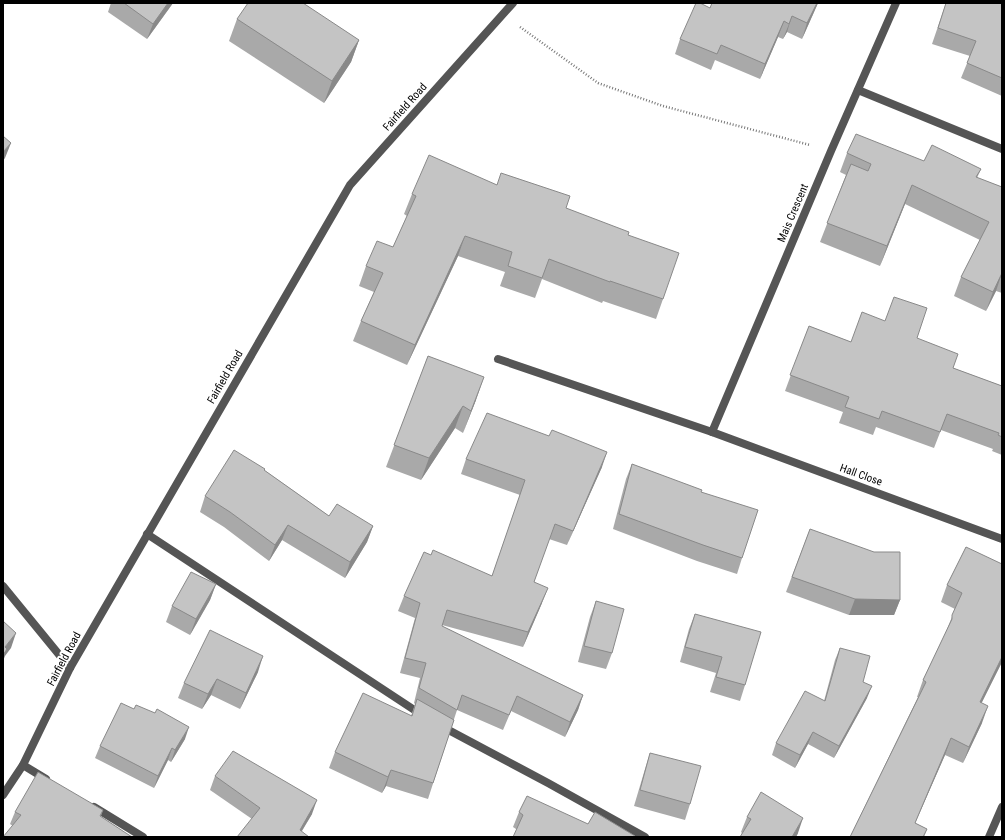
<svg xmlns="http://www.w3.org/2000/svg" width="1005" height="840" font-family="'Roboto Condensed',sans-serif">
	<rect width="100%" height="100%" fill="#fff"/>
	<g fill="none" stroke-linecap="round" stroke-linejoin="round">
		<polyline stroke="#777" stroke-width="2.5" stroke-dasharray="1 2" stroke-linecap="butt" points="520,27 598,83 663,106 810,145"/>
		<g stroke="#555" stroke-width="8">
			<polyline points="858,90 1002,149"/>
			<polyline points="498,359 712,432 1002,539"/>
			<polyline points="712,432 831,151 896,3"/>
			<polyline points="147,534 422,715"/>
			<polyline points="3,586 70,668"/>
			<polyline points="441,726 548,783 645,837"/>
			<polyline points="23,765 46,779"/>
			<polyline points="3,795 23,765 70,668 350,185 513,3"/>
			<polyline points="94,807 143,837"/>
			<polyline points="989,837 1002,807"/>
		</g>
	</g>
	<g fill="#a9a9a9">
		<polygon points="111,3 173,3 147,39 108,12"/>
		<polygon points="818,3 802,39 787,32 783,39 778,37 760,79 715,60 711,70 675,54 680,39 710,8"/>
		<polygon points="946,3 1002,3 1002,96 961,78 970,56 932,44"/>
		<polygon points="237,19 359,40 351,62 324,103 229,41"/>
		<polygon points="847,153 924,161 981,169 977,178 1002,187 1002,293 996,291 986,311 954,296 961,277 980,240 905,204 880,266 820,242 846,175 840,172"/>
		<polygon points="497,185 566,208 628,235 663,299 656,319 603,301 602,303 542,279 535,298 500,286 505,272 458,256 407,365 353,341 361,321 374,292 359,286 366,266 393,247 407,216 404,214 412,194"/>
		<polygon points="809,326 851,342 917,338 953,368 1002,386 1002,455 992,451 993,449 941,430 934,448 876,427 873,435 839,423 843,412 785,391"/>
		<polygon points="428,356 476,400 463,433 455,428 421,480 386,467"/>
		<polygon points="466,459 602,467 567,545 549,539 534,582 542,603 523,647 442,625 442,626 583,695 578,710 565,737 511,711 503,730 457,710 428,799 386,786 382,793 329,768 335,752 411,716 415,704 414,703 420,678 400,673 415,618 398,611 404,596 431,555 492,576 520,495 461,474"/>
		<polygon points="632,464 701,492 742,558 737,574 697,561 613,529 626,479"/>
		<polygon points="264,470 329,516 373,526 367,542 345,578 282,540 269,561 224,527 200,512 205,496"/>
		<polygon points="810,529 900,600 894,615 849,615 786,592"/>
		<polygon points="966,547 1002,662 982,702 982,723 963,763 945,755 915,823 927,829 924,837 850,837 918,697 917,697 923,680 946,632 955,609 941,602 947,585"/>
		<polygon points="216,584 210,600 190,635 166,622 172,606"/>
		<polygon points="596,601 612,653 606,669 578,662 590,617"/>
		<polygon points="695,614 745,685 740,701 710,692 716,673 680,662 689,629"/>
		<polygon points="840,648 863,682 867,698 834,758 808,744 795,768 772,755 776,743 824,701 835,660"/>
		<polygon points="258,672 240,709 211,695 202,709 178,698 184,683"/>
		<polygon points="185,739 171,762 168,760 154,788 95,758 100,746"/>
		<polygon points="650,753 690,804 685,820 634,806 645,769"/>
		<polygon points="215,776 312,814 302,831 252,819 210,790"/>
		<polygon points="103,810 101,816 13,826 10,824 15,812"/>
		<polygon points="519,812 588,824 516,829 513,827"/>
		<polygon points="747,817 798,833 796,837 740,837 742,833 741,832"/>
	</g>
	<g fill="#898989">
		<polygon points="168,3 173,3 147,39 153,24"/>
		<polygon points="817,3 818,3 802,39 807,23"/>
		<polygon points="792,16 787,32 783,39 789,24"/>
		<polygon points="784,21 778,37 760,79 765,64"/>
		<polygon points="359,40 351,62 324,103 332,81"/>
		<polygon points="11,143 5,158 3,161 3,152"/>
		<polygon points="912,185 905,204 880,266 887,246"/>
		<polygon points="465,236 458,256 407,365 415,345"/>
		<polygon points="1002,273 996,291 986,311 993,292"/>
		<polygon points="484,377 476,400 463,433 471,411"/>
		<polygon points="463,406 455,428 421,480 429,458"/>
		<polygon points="607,452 602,467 567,545 573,531"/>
		<polygon points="288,525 282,540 269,561 275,545"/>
		<polygon points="373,526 367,542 345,578 350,562"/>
		<polygon points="216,584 210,600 190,635 196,619"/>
		<polygon points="548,588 542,603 523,647 528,632"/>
		<polygon points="855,599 900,600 894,615 849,615"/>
		<polygon points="16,633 11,648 5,656 3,661 3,652 5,647"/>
		<polygon points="263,656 258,672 240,709 246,693"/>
		<polygon points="1002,657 1002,662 974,718 980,702"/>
		<polygon points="217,679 211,695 202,709 208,694"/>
		<polygon points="872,686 867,698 834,758 839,746"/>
		<polygon points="583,695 578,710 565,737 570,722"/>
		<polygon points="988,706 982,723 963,763 969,747"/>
		<polygon points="189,727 185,739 171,762 175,750"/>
		<polygon points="813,732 808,744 795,768 800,755"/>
		<polygon points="951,738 945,755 909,837 915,823"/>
		<polygon points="172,748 168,760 154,788 158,776"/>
		<polygon points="391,770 386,786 382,793 388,777"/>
		<polygon points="317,800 312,814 298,837 300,830"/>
		<polygon points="803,818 798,833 796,837 792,837"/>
	</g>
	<g fill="#c4c4c4" stroke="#898989">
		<polygon points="124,3 168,3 153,24"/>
		<polygon points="248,3 303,3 359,40 332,81 237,19"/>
		<polygon points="696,3 700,3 710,8 712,3 817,3 807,23 792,16 789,24 784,21 765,64 721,45 717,54 680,39"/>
		<polygon points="946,3 1002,3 1002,78 967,63 976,41 938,28"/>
		<polygon points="856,134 924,161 932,145 981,169 976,177 1002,187 1002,273 993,292 961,277 989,222 912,185 887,246 827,223 851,164 868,171 871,164 847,153"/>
		<polygon points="3,136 11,143 3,152"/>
		<polygon points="429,155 497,185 501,173 570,196 566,208 629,232 628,235 679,253 663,299 610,281 610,282 549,259 542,278 508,266 512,252 465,236 415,345 361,321 383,273 366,266 377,241 393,247 416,196 412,194"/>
		<polygon points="894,297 927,308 917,338 958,354 953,368 1002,386 1002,437 998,435 999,433 947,414 940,432 882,411 879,419 845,407 849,397 790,375 809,326 851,342 862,312 885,321"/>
		<polygon points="428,356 484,377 471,411 463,406 429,458 394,445"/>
		<polygon points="487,413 549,436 552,430 607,452 573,531 555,524 534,582 548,588 528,632 447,610 442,626 583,695 570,722 517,696 509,715 462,695 457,710 419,688 426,663 405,658 420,603 404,596 424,552 431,555 433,550 492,576 525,480 466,459"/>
		<polygon points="234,450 265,469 264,470 329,516 337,504 373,526 350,562 288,525 275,545 230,512 205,496"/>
		<polygon points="632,464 702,490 701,492 758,510 742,558 703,545 619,514"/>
		<polygon points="810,529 874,552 900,552 900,600 855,599 792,577"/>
		<polygon points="966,547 1002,564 1002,657 980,702 988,706 969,747 951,738 915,823 927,829 923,837 850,837 926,682 923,680 952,619 952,615 962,593 947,585"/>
		<polygon points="191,572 216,584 196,619 172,606"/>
		<polygon points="596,601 624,609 612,653 584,646"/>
		<polygon points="695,614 761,632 745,685 716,677 722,657 685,647"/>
		<polygon points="3,621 16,633 5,647 7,649 3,655"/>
		<polygon points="210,630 263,656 246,693 217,679 208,694 184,683"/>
		<polygon points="840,648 870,656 863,682 872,686 839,746 813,732 800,755 776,743 805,691 825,701"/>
		<polygon points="363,693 412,716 417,699 454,720 433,783 391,770 388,777 335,752"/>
		<polygon points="121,703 134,709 136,705 155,713 157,709 189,727 175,750 172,748 158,776 100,746"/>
		<polygon points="233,751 317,800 300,830 309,837 237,837 260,808 215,776"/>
		<polygon points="650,753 701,766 690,804 640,790"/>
		<polygon points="38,772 103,810 100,816 132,837 3,837 21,815 15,812"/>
		<polygon points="761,792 803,818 792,837 740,837 751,819 747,817"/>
		<polygon points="527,796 588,824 595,812 635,836 634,837 513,837 523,815 519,812"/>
	</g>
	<g text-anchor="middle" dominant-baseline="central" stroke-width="4" stroke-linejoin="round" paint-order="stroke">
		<g font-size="11" fill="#000" stroke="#fff">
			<text transform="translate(405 107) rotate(-48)">Fairfield Road</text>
			<text transform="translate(793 213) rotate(-67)">Mais Crescent</text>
			<text transform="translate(225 377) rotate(-60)">Fairfield Road</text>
			<text transform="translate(861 475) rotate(20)">Hall Close</text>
			<text transform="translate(64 659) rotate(-62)">Fairfield Road</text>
		</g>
	</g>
	<rect width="1005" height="840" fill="none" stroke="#000000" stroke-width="8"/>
</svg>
